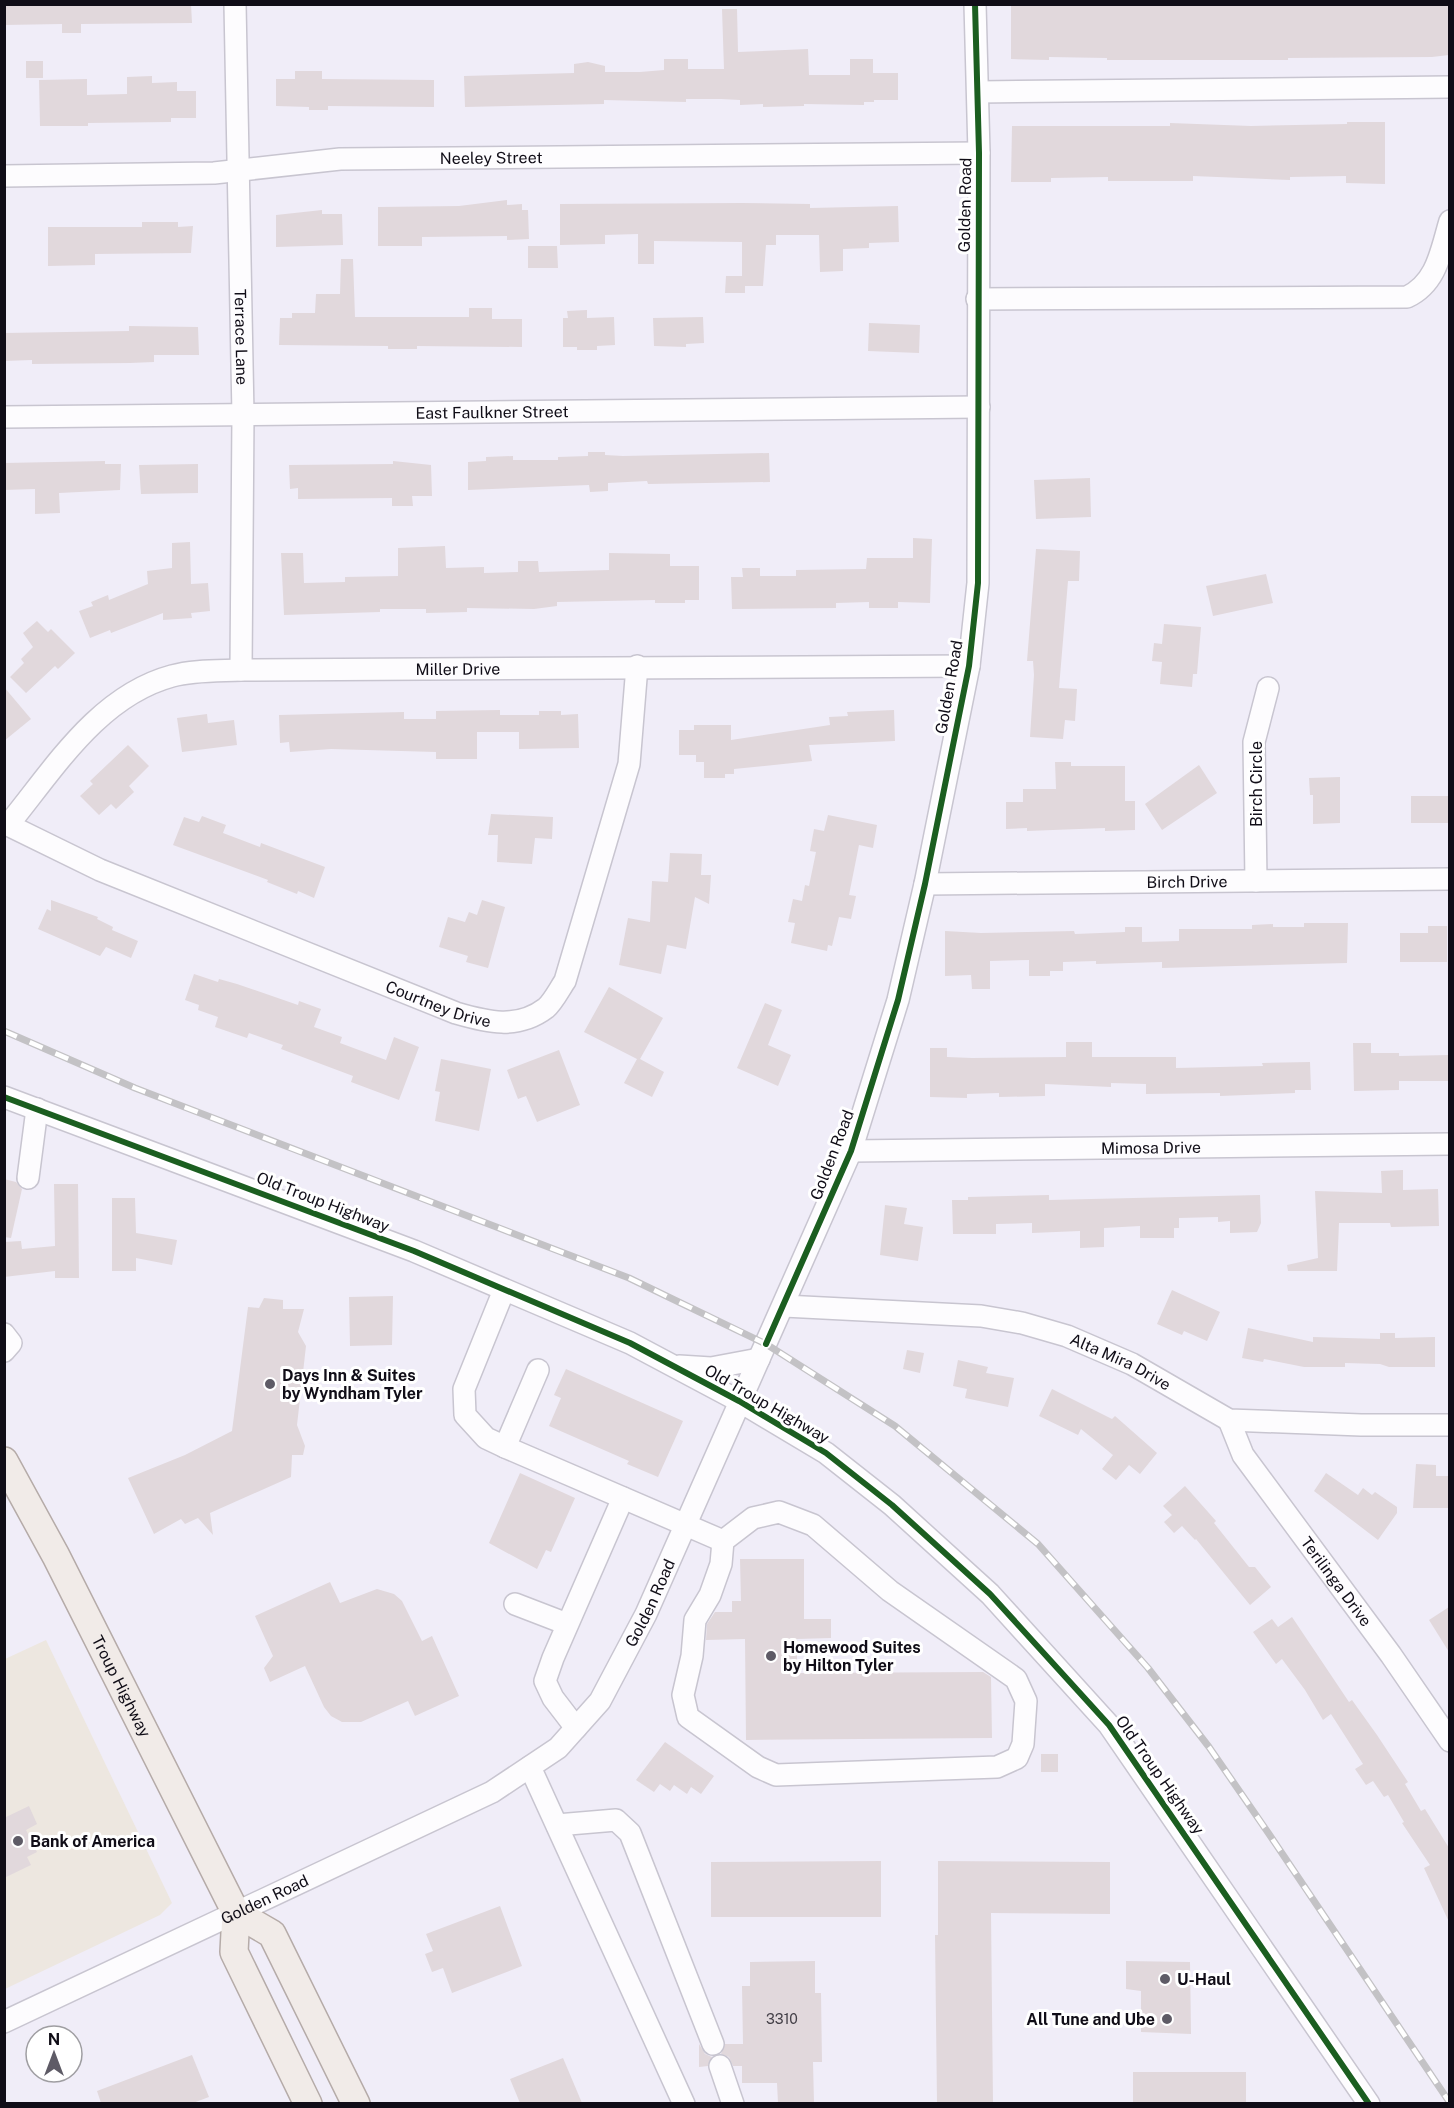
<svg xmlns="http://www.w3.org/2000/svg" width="1454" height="2108" font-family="'Public Sans',sans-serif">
	<rect width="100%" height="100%" fill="#f0edf8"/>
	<polygon fill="#ede7e0" points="46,1640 172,1903 160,1915 5,1989 5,1659"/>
	<g fill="#e1d8dc">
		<polygon points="4,4 191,4 192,23 81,24 81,33 62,33 62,24 4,25"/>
		<polygon points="1011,4 1449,4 1449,55 1432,57 1288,58 1288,60 1107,60 1107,58 1049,57 1049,60 1011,59"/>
		<polygon points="722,9 737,9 738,52 808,49 809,75 850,75 850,59 873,59 873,73 898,73 898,100 874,100 874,102 864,102 864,105 804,104 804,106 763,107 763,104 740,105 740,100 721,99 686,99 686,102 604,100 604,104 465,107 464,76 574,73 574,64 588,62 605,66 605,72 640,72 664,70 664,59 688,59 688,69 724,69"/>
		<rect x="26" y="61" width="17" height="17"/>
		<polygon points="295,71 322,71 322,79 434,80 434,107 328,106 328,110 309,110 309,107 276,106 276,79 295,79"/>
		<polygon points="152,76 152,83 177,82 177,91 196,91 196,118 171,118 171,122 88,123 88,126 40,126 39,80 87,79 87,95 127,94 127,77"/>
		<polygon points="1347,122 1385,122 1385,184 1346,183 1346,176 1290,177 1290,180 1193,176 1193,181 1108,181 1108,177 1051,178 1051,182 1011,182 1012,126 1170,126 1170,123 1251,126 1347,124"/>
		<polygon points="507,200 507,205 522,204 522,210 528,210 529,239 507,240 507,236 422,237 422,246 378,246 378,207 459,206"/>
		<polygon points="742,203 810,204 810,208 898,206 899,242 869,243 869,248 843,249 843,271 820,272 819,235 776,235 776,245 766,245 763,286 745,286 745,293 725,293 726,276 742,276 742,242 654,241 654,264 638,264 638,234 605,235 605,244 560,245 560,204"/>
		<polygon points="322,210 322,214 342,214 343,245 276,247 276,215"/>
		<polygon points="142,222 178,222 178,227 193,226 191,253 95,254 95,265 48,266 48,227 142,227"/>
		<polygon points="528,246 557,246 558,268 528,268"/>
		<polygon points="341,259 353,259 355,317 469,317 469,308 492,308 492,319 522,319 522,347 417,346 417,349 388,349 388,346 279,345 280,318 292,318 292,313 315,313 316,294 340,294"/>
		<polygon points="587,310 587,318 614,317 615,345 597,346 597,350 577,350 577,347 563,347 563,318 568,318 567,311"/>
		<polygon points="703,317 704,343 686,344 686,347 654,346 653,318"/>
		<polygon points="869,323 920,325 919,353 868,351"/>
		<polygon points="129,326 198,327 199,355 154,355 154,362 130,363 32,364 32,360 4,361 4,333 129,331"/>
		<polygon points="588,452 605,452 605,455 623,456 769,453 770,482 648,484 647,481 608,483 608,491 590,492 589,485 468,490 468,462 486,461 486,457 513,456 513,460 558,460 558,457 588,456"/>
		<polygon points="105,461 105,464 121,464 120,490 59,493 60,513 35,514 35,489 4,490 4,463"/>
		<polygon points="393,461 431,465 432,496 412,496 413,506 392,506 392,498 298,499 298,488 290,489 289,465 393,464"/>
		<polygon points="198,464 198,493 141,494 139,465"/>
		<polygon points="1090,478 1091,517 1036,519 1034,480"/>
		<polygon points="913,538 932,539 930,603 898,602 898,608 869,608 869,602 836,603 836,608 732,609 731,577 743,577 742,568 760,568 760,576 796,576 796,570 866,569 867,558 913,558"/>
		<polygon points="190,542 191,584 208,583 210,611 191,613 192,618 163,620 163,613 111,633 110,630 90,638 79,611 93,606 91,602 108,595 109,600 148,584 147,571 172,568 172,543"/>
		<polygon points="445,546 446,568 484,567 484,573 518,572 518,561 538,561 539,572 609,570 609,553 670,554 670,566 699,566 699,600 685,600 685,603 655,603 655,600 557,602 557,606 534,609 467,608 467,612 426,613 426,609 380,609 380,612 284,615 281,553 303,553 304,583 345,582 345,577 398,576 398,548"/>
		<polygon points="1036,549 1080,551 1079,581 1068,581 1059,688 1077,689 1075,721 1065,720 1063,739 1030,737 1034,675 1033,661 1027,661"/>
		<polygon points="1266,574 1273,603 1213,616 1206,586"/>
		<polygon points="37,621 48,632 51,629 75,653 58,669 55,666 26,693 10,677 24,663 21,659 33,647 23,633"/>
		<polygon points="1164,624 1201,627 1197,674 1193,674 1192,687 1160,684 1162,662 1152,661 1154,643 1162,644"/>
		<polygon points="4,687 31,719 4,741"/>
		<polygon points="500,710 500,715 539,715 539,711 561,711 561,715 578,714 579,748 519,749 519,732 477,732 477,759 436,759 436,752 331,749 290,752 289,742 280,743 279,715 404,712 404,719 436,719 436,711"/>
		<polygon points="894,710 895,741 809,745 812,761 734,769 734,774 725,774 725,778 704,778 704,762 696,762 696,755 679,755 679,730 694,730 694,725 731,725 731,740 830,725 829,717 848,716 847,712"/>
		<polygon points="207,714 208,723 234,720 237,745 182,752 177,718"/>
		<polygon points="128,745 149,766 129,786 134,792 116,809 111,804 99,815 80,796 93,784 90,781"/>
		<polygon points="1055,762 1071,762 1071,766 1125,766 1125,801 1135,801 1135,830 1105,831 1105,828 1027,831 1027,828 1006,829 1006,802 1023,802 1023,789 1056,789"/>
		<polygon points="1199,765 1217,793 1162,830 1145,804"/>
		<polygon points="1340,777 1340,823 1313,824 1313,795 1310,795 1309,778"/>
		<rect x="1411" y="796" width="38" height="27"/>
		<polygon points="491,814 553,817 552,839 535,838 532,864 497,862 498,835 488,835"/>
		<polygon points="828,815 877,825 873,848 859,845 849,895 856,896 851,919 839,917 832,946 828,945 827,951 791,943 795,923 788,922 793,899 802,901 805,885 809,886 816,852 810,851 814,829 824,831"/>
		<polygon points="202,816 226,825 223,833 260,847 261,843 325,867 314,898 298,891 297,894 267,882 268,880 173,845 184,817 199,822"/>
		<polygon points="670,853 702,854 701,875 711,875 709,904 695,897 686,949 667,945 661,974 619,965 628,918 650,922 652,881 668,882"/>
		<polygon points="51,900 98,917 97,919 113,927 112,930 138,941 131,958 106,947 100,956 38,929 47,909 51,911"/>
		<polygon points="482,900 505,907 488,968 466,962 468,956 439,947 448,917 465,922 469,912 477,915"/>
		<polygon points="1304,923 1348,923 1347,963 1162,968 1162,962 1096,964 1096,961 1063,962 1063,971 1050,971 1050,976 1029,976 1029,960 990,961 990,989 972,989 971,975 945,976 945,931 981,933 1074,931 1075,934 1125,932 1125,927 1142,927 1142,942 1179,941 1179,929 1252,929 1252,925 1273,924 1273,927 1304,927"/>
		<polygon points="1428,926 1447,926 1447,962 1400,962 1400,933 1428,933"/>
		<polygon points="194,974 218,982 219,979 237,984 298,1005 299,1001 321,1009 314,1027 342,1037 340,1043 386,1060 394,1037 419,1047 399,1100 351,1082 353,1076 281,1049 283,1045 249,1033 247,1038 215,1027 218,1017 198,1010 199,1005 185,1000"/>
		<polygon points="609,987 663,1018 640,1059 664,1072 652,1097 624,1083 637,1059 584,1032"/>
		<polygon points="765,1003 782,1010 768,1045 791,1055 778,1086 737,1068"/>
		<polygon points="1066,1042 1092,1042 1092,1057 1176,1057 1176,1068 1263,1066 1262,1063 1310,1062 1311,1090 1295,1090 1295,1093 1220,1096 1220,1093 1146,1094 1146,1084 1111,1083 1111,1087 1045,1084 1045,1096 999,1097 999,1093 967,1094 967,1098 930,1097 930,1048 947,1048 947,1057 972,1058 1066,1057"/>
		<polygon points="1353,1043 1371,1043 1371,1053 1399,1053 1399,1056 1449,1055 1449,1081 1399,1081 1399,1090 1354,1091"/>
		<polygon points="559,1050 580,1105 537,1122 526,1096 518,1099 507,1070"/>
		<polygon points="441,1059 491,1069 479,1131 435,1121 440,1092 435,1091"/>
		<polygon points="1403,1170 1403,1190 1438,1189 1439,1226 1391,1227 1390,1223 1339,1223 1337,1271 1288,1271 1287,1265 1318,1258 1315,1191 1382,1193 1381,1171"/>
		<polygon points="4,1179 16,1182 22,1189 11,1238 4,1237"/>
		<polygon points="54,1184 78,1184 79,1278 55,1278 55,1271 4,1277 4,1242 21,1241 22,1249 55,1246"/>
		<polygon points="1049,1195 1049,1200 1260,1195 1261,1223 1257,1232 1230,1233 1230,1221 1218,1222 1218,1217 1179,1218 1179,1228 1174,1228 1174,1238 1140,1238 1140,1226 1104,1228 1104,1247 1080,1248 1080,1231 1032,1233 1032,1223 996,1224 996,1234 953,1234 952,1200 968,1200 968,1197"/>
		<polygon points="112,1198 135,1198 136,1233 177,1240 172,1265 136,1258 136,1271 112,1271"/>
		<polygon points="885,1205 907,1208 904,1224 923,1227 918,1261 880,1255"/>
		<polygon points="1172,1290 1220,1312 1207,1341 1184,1331 1182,1335 1157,1324"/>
		<polygon points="393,1296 392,1345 350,1346 349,1297"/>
		<polygon points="264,1298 283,1300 283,1309 304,1309 298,1332 306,1346 297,1425 305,1446 303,1455 292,1455 291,1477 210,1513 213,1535 198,1518 185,1524 181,1519 154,1534 128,1478 185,1455 232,1431 248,1307 259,1308"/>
		<polygon points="1248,1328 1313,1342 1313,1337 1380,1339 1380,1333 1395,1333 1395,1338 1435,1337 1435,1367 1389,1367 1380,1364 1345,1363 1345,1367 1304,1367 1264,1359 1263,1362 1242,1358"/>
		<polygon points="907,1350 924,1353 920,1373 903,1369"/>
		<polygon points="958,1360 988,1367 986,1373 1014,1378 1008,1407 965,1398 967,1389 953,1386"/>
		<polygon points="566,1369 683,1421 658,1477 627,1464 629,1461 549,1426 561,1398 554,1395"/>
		<polygon points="1052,1389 1112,1419 1115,1416 1157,1453 1140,1474 1129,1465 1116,1480 1102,1469 1113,1455 1081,1429 1078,1435 1039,1416"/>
		<polygon points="1416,1464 1436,1465 1436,1476 1449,1476 1449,1508 1413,1508"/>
		<polygon points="520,1473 575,1498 551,1552 546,1550 537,1569 489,1543"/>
		<polygon points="1326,1473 1358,1495 1363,1488 1372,1495 1375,1492 1397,1507 1397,1513 1378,1540 1314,1491"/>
		<polygon points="1185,1486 1216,1521 1214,1523 1249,1567 1255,1567 1271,1587 1250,1605 1196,1539 1195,1540 1182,1526 1174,1533 1164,1522 1172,1515 1163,1506"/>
		<polygon points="740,1559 804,1559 804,1619 831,1619 831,1638 797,1639 797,1673 983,1672 991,1677 992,1738 746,1740 745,1639 706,1640 707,1624 715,1612 732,1612 732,1601 741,1601"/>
		<polygon points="330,1582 340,1603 377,1589 394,1594 402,1601 422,1641 432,1636 459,1696 415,1716 408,1701 361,1722 342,1722 331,1716 324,1707 305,1666 270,1682 264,1668 273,1656 255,1616"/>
		<polygon points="1449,1607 1449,1652 1429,1620"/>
		<polygon points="1292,1617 1349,1702 1352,1700 1377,1735 1408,1782 1405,1784 1421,1811 1425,1809 1449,1848 1449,1922 1424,1868 1430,1865 1402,1823 1404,1822 1388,1795 1384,1797 1373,1781 1366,1785 1355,1769 1363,1764 1331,1714 1323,1720 1305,1690 1282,1659 1276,1664 1253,1632 1272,1619 1278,1627"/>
		<polygon points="665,1742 714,1776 701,1794 691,1787 687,1794 674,1785 670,1791 660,1784 654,1792 636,1780"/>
		<rect x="1041" y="1754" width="17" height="18"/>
		<polygon points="29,1806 37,1824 26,1830 37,1852 27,1857 31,1865 4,1878 4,1818"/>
		<polygon points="881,1861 881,1917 711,1917 711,1862"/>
		<polygon points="938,1861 1110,1862 1110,1914 991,1913 993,2103 937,2103 935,1935 938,1935"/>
		<polygon points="500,1906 522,1966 452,1993 443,1968 432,1972 425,1954 433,1951 426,1934"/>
		<polygon points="815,1961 815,1993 821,1993 822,2062 813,2062 814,2103 778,2103 777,2083 742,2083 742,2066 733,2066 729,2057 721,2054 725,2044 743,2044 742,1986 750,1986 750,1962"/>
		<polygon points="1126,1961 1190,1962 1191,2034 1141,2032 1141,1991 1126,1989"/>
		<polygon points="699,2044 705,2054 712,2057 708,2066 699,2067"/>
		<polygon points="192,2055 209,2097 193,2103 101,2103 97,2091"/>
		<polygon points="563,2058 582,2103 520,2103 510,2079"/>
		<rect x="1133" y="2072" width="113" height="31"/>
	</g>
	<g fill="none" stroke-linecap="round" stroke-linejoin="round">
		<g stroke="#c8c5d0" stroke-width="24">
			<g id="minor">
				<path id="s1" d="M235,4L243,415L241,670"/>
				<polyline points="978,92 1450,87"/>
				<path id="s2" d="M4,176L214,173L340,159L979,153"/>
				<path d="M977,299L1407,297C1437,283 1441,251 1450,221"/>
				<path id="s3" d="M4,417L979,407"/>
				<path id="s4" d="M4,823L100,870L456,1013C487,1022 517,1030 546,1008C553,1002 559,990 565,981L629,764L637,666"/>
				<path id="s5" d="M8,825C54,769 98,696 172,676C193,670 219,671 241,670L969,666"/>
				<polyline points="1256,881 1254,742 1268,688"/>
				<path id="s6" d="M925,884L1450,879"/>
				<polyline points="4,1097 414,1251 630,1343 739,1401 826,1453 892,1505 990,1594 1109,1725 1369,2104"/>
				<path id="s7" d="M851,1151L1450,1144"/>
				<polyline points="28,1178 37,1109"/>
				<polyline points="504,1290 464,1389 465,1415 486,1438 505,1447 538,1370"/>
				<path id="s8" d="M784,1306L981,1316L1022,1323L1067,1336L1132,1364L1229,1420L1361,1425H1450"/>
				<polyline points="4,1334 11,1343 4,1351"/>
				<polyline points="679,1366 711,1368 759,1359"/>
				<path id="s9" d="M1229,1420L1243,1455L1391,1655L1450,1741"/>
				<polyline points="505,1447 723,1541"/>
				<polygon points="779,1512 813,1525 890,1591 1016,1679 1026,1701 1023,1744 1017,1758 997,1767 776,1775 758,1767 688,1717 683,1695 692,1656 695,1620 710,1595 721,1564 723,1541 753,1518"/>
				<polyline points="515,1604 567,1624"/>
				<polyline points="576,1728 553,1698 545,1681 553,1658 623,1498"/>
				<polyline points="530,1767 684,2104"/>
				<polyline points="557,1825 616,1820 630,1833 713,2044"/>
				<path id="s10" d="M4,2022L492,1792L558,1748L600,1701L646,1614L851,1151L898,1000L925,884L969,666L978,583L979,153L975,4"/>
				<polyline points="720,2066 733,2104"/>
			</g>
		</g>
		<g stroke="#b5aba8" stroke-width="30">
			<g id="major">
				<path id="s11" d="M4,1461L56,1556L236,1913L234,1952L308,2104"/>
				<polyline points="236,1913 272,1934 356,2104"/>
			</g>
		</g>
		<use href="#minor" stroke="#fdfcfe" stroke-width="21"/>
		<use href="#major" stroke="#f1ebe8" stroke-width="27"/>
		<g stroke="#c3c2c5" stroke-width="7">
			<polyline id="rail" points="4,1031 135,1088 629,1278 766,1344 895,1426 1038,1544 1148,1668 1209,1747 1269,1834 1450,2103"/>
		</g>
		<use href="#rail" stroke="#fff" stroke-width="4.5" stroke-dasharray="14" stroke-linecap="butt"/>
		<g stroke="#fff" stroke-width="10">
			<g id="cycleway">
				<polyline points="4,1097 414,1251 630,1343 739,1401 826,1453 892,1505 990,1594 1109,1725 1369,2104"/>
				<polyline points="766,1344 851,1151 898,1000 925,884 969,666 978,583 979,153 975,4"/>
			</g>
		</g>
		<use href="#cycleway" stroke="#1b5e20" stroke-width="6"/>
	</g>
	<g fill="#5e5b66" stroke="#fff" stroke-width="2">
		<circle cx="270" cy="1384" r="6"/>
		<circle cx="771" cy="1656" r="6"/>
		<circle cx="18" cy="1841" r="6"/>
		<circle cx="1165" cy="1979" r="6"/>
		<circle cx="1167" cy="2019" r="6"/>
	</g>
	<g text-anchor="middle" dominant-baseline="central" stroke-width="6" stroke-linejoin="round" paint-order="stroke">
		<g font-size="14" fill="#444048">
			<text x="782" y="2019">3310</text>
		</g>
		<g font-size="16" fill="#100d17" stroke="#fff">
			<text stroke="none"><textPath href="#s2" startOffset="488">Neeley Street</textPath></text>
			<text transform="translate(965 205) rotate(-89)">Golden Road</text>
			<text stroke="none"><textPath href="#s1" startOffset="333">Terrace Lane</textPath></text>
			<text stroke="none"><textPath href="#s3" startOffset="488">East Faulkner Street</textPath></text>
			<text stroke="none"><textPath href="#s5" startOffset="512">Miller Drive</textPath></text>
			<text transform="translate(949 687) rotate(-80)">Golden Road</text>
			<text transform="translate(1256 784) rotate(-90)">Birch Circle</text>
			<text stroke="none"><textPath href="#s6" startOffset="262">Birch Drive</textPath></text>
			<text stroke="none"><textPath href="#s4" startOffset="471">Courtney Drive</textPath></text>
			<text stroke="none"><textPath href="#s7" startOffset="300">Mimosa Drive</textPath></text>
			<text transform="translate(832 1155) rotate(-69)">Golden Road</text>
			<text transform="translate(323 1202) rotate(21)">Old Troup Highway</text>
			<text stroke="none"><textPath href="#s8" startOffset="345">Alta Mira Drive</textPath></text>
			<text transform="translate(767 1404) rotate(30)">Old Troup Highway</text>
			<text stroke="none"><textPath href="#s9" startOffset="195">Terilinga Drive</textPath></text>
			<text stroke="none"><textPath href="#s10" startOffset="792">Golden Road</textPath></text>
			<text stroke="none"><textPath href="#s11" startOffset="254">Troup Highway</textPath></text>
			<text transform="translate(1160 1775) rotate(55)">Old Troup Highway</text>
			<text stroke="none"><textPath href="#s10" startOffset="288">Golden Road</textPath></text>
		</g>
		<g font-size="16" font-weight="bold" fill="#100d17" stroke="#fff" text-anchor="start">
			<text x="282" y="1375">Days Inn &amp; Suites<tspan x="282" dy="18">by Wyndham Tyler</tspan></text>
			<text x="783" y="1647">Homewood Suites<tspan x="783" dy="18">by Hilton Tyler</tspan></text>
			<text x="30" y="1841">Bank of America</text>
			<text x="1177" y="1979">U-Haul</text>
			<text x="1155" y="2019" text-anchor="end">All Tune and Ube</text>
		</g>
	</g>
	<rect width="1454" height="2108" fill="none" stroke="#100d17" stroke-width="12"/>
	<g transform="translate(54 2054)"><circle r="28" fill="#ffffff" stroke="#9f9ea2" stroke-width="1.5"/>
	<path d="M0-4.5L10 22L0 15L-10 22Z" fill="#5e5b66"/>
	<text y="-9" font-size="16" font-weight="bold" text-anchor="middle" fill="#100d17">N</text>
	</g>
</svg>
